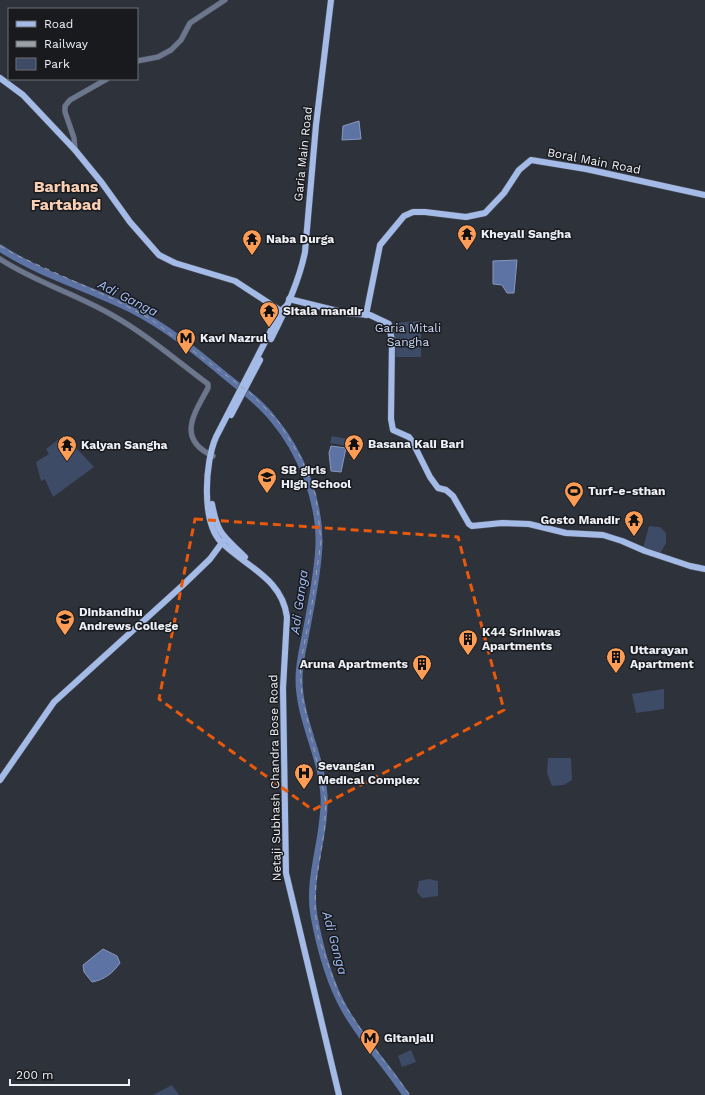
<svg xmlns="http://www.w3.org/2000/svg" width="705" height="1095" font-family="'Work Sans',sans-serif">
	<rect width="100%" height="100%" fill="#2e323b"/>
	<g fill="#3e4b66">
		<polygon points="421,321 421,357 396,357 394,323"/>
		<polygon points="64,435 94,467 53,497 45,479 41,481 36,462 49,454 46,449"/>
		<polygon points="332,436 347,439 346,446 330,443"/>
		<polygon points="649,526 660,527 666,533 666,543 660,554 643,548"/>
		<polygon points="664,689 664,709 636,713 632,694"/>
		<polygon points="548,758 571,758 572,780 564,785 552,786 547,773"/>
		<polygon points="429,879 438,881 438,896 422,898 417,892 419,881"/>
		<polygon points="411,1050 416,1062 402,1067 398,1056"/>
		<polygon points="172,1085 179,1095 153,1095"/>
	</g>
	<g fill="#5c73a4" stroke="#8898bd">
		<polygon points="359,121 361,139 342,140 343,126"/>
		<polygon points="517,260 514,293 507,293 502,285 493,284 493,261"/>
		<polygon points="331,446 346,448 341,472 331,471 329,453"/>
		<path d="M103,949L117,956L120,963C113,973 104,980 92,982L84,972L83,965Z"/>
	</g>
	<g fill="none" stroke-linecap="round" stroke-linejoin="round">
		<path stroke="#5c73a4" stroke-width="7" d="M0,248C41,275 89,288 133,310C166,327 194,350 222,373C240,388 259,401 273,419C301,452 320,501 319,544C318,572 312,600 307,627C304,644 299,661 299,679C299,720 322,756 324,796C326,836 307,876 314,916C320,948 329,982 345,1010C362,1040 387,1066 406,1095"/>
		<g stroke="#4d5059" stroke-width="6">
			<g id="minor">
				<polyline points="137,61 158,57 171,50 181,40 190,23 225,0"/>
				<polyline points="75,149 74,138 65,112 65,106 70,100 107,79"/>
				<path d="M0,259C35,282 76,294 112,315C146,334 177,361 208,384V388C194,414 176,439 213,456"/>
			</g>
		</g>
		<g stroke="#4d5059" stroke-width="7">
			<g id="major">
				<polyline points="0,78 23,95 75,150 102,183 130,222 159,255 175,263 235,281 284,313"/>
				<polyline points="289,299 346,313 370,315 389,324 392,341 391,419 393,430 409,437 412,441 430,477 438,488 446,490 453,496 469,524 472,526 502,523 529,524 566,533 603,535 622,541 645,551 690,566 705,569"/>
				<path d="M286,306L281,311L216,437C205,462 201,521 221,542C246,567 282,578 287,617L283,688L286,873L339,1095"/>
				<polyline points="366,315 380,245 404,216 413,212 425,212 466,217 485,213 504,193 519,170 531,160 586,169 705,195"/>
				<path d="M271,339C285,312 299,282 305,252L316,125L331,0"/>
				<polyline points="231,415 260,360"/>
				<path d="M212,504C218,536 223,535 245,557"/>
				<polyline points="0,780 54,702 183,585 210,559 224,540"/>
			</g>
		</g>
		<use href="#minor" stroke="#6c768d" stroke-width="5"/>
		<use href="#major" stroke="#a4bae7" stroke-width="6"/>
		<polyline stroke="#9ca0a7" stroke-width="1" stroke-dasharray="5 5" stroke-linecap="butt" points="0,246 16,255 111,298 149,318 250,393 278,421 301,458 316,496 321,541 312,604 300,666 302,696 326,802 324,833 316,881 315,909 318,936 340,998 365,1036 410,1095"/>
	</g>
	<path fill="none" stroke="#e8590c" stroke-width="3" stroke-dasharray="8 5" stroke-linejoin="round" d="M195,519L458,537L504,710L313,810L159,699Z"/>
	<defs>
		<g id="temple-pin" transform="scale(1)"><path d="M0 17L-7.5 6A9.5 9.5 0 1 1 7.5 6Z" fill="#fd9c55" stroke="#181a1e"/><path d="M0-6L5-2H3V0L6.5 2.5H4V6H1.5V3h-3V6H-4V2.5H-6.5L-3 0V-2H-5Z" fill="#111"/></g>
		<g id="metro-pin" transform="scale(1)"><path d="M0 17L-7.5 6A9.5 9.5 0 1 1 7.5 6Z" fill="#fd9c55" stroke="#181a1e"/><path d="M-5.5 5V-5H-3L0 0L3-5H5.5V5H3V-.5L0 4L-3-.5V5Z" fill="#111"/></g>
		<g id="school-pin" transform="scale(1)"><path d="M0 17L-7.5 6A9.5 9.5 0 1 1 7.5 6Z" fill="#fd9c55" stroke="#181a1e"/><path d="M0-5L7-2L0 1L-7-2ZM-4 1L0 2.5L4 1V4Q0 6-4 4Z" fill="#111"/></g>
		<g id="stadium-pin" transform="scale(1)"><path d="M0 17L-7.5 6A9.5 9.5 0 1 1 7.5 6Z" fill="#fd9c55" stroke="#181a1e"/><path d="M0-5a6.5 5 0 1 0 0 10a6.5 5 0 1 0 0-10ZM-3.5-1.8h7v3.6h-7Z" fill="#111"/></g>
		<g id="university-pin" transform="scale(1)"><path d="M0 17L-7.5 6A9.5 9.5 0 1 1 7.5 6Z" fill="#fd9c55" stroke="#181a1e"/><path d="M0-5L7-2L0 1L-7-2ZM-4 1L0 2.5L4 1V4Q0 6-4 4Z" fill="#111"/></g>
		<g id="building-pin" transform="scale(1)"><path d="M0 17L-7.5 6A9.5 9.5 0 1 1 7.5 6Z" fill="#fd9c55" stroke="#181a1e"/><path d="M-4-6H4V6H1V3H-1V6H-4ZM-2.5-4.3h1.7v1.8h-1.7ZM.8-4.3h1.7v1.8H.8ZM-2.5-1h1.7V.8h-1.7ZM.8-1h1.7V.8H.8Z" fill="#111"/></g>
		<g id="hospital-pin" transform="scale(1)"><path d="M0 17L-7.5 6A9.5 9.5 0 1 1 7.5 6Z" fill="#fd9c55" stroke="#181a1e"/><path d="M-5-5h3v3.5h4V-5h3V5h-3V1.5h-4V5h-3Z" fill="#111"/></g>
	</defs>
	<g fill-rule="evenodd">
		<use href="#temple-pin" x="467" y="234"/>
		<use href="#temple-pin" x="252" y="239"/>
		<use href="#temple-pin" x="269" y="311"/>
		<use href="#metro-pin" x="186" y="338"/>
		<use href="#temple-pin" x="354" y="444"/>
		<use href="#temple-pin" x="67" y="445"/>
		<use href="#school-pin" x="267" y="477"/>
		<use href="#stadium-pin" x="574" y="491"/>
		<use href="#temple-pin" x="634" y="520"/>
		<use href="#university-pin" x="65" y="619"/>
		<use href="#building-pin" x="468" y="639"/>
		<use href="#building-pin" x="616" y="657"/>
		<use href="#building-pin" x="422" y="664"/>
		<use href="#hospital-pin" x="304" y="773"/>
		<use href="#metro-pin" x="370" y="1038"/>
	</g>
	<g text-anchor="middle" dominant-baseline="central" stroke-width="3" stroke-linejoin="round" paint-order="stroke">
		<g font-size="12" fill="#edf0f6" stroke="#181a1e">
			<text transform="translate(303 154) rotate(-84)">Garia Main Road</text>
			<text transform="translate(594 161) rotate(11)">Boral Main Road</text>
			<text transform="translate(275 778) rotate(-91)">Netaji Subhash Chandra Bose Road</text>
		</g>
		<g font-size="12" font-weight="bold" fill="#edf0f6" stroke="#181a1e" text-anchor="start">
			<text x="481" y="234">Kheyali Sangha</text>
			<text x="266" y="239">Naba Durga</text>
			<text x="283" y="311">Sitala mandir</text>
			<text x="200" y="338">Kavi Nazrul</text>
			<text x="368" y="444">Basana Kali Bari</text>
			<text x="81" y="445">Kalyan Sangha</text>
			<text x="281" y="470">SB girls<tspan x="281" dy="14">High School</tspan></text>
			<text x="588" y="491">Turf-e-sthan</text>
			<text x="620" y="520" text-anchor="end">Gosto Mandir</text>
			<text x="79" y="612">Dinbandhu<tspan x="79" dy="14">Andrews College</tspan></text>
			<text x="482" y="632">K44 Sriniwas<tspan x="482" dy="14">Apartments</tspan></text>
			<text x="630" y="650">Uttarayan<tspan x="630" dy="14">Apartment</tspan></text>
			<text x="408" y="664" text-anchor="end">Aruna Apartments</text>
			<text x="318" y="766">Sevangan<tspan x="318" dy="14">Medical Complex</tspan></text>
			<text x="384" y="1038">Gitanjali</text>
		</g>
		<g font-size="12" fill="#cad9f7" stroke="#181a1e">
			<text x="408" y="328">Garia Mitali<tspan x="408" dy="14">Sangha</tspan></text>
		</g>
		<g font-size="13" font-style="italic" fill="#a3bffa" stroke="#181a1e">
			<text transform="translate(128 298) rotate(27)">Adi Ganga</text>
			<text transform="translate(299 602) rotate(-82)">Adi Ganga</text>
			<text transform="translate(335 943) rotate(75)">Adi Ganga</text>
		</g>
		<g font-size="16" font-weight="bold" fill="#f9cfb4" stroke="#181a1e">
			<text x="66" y="186">Barhans<tspan x="66" dy="18">Fartabad</tspan></text>
		</g>
	</g>
	<rect x="8" y="8" width="130" height="72" fill="#181a1e" stroke="#6d7074"/>
	<rect x="16" y="21" width="20" height="6" fill="#a4bae7" stroke="#6d7074"/>
	<text x="44" y="28" font-size="12" fill="#edf0f6">Road</text>
	<rect x="16" y="41" width="20" height="6" fill="#9ca0a7" stroke="#6d7074"/>
	<text x="44" y="48" font-size="12" fill="#edf0f6">Railway</text>
	<rect x="16" y="58" width="20" height="12" fill="#3e4b66" stroke="#6d7074"/>
	<text x="44" y="68" font-size="12" fill="#edf0f6">Park</text>
	<path d="M10 1079v6h119v-6" fill="none" stroke="#edf0f6" stroke-width="2"/>
	<text x="16" y="1079" font-size="12" fill="#edf0f6" stroke="#181a1e" stroke-width="3" paint-order="stroke">200 m</text>
</svg>
